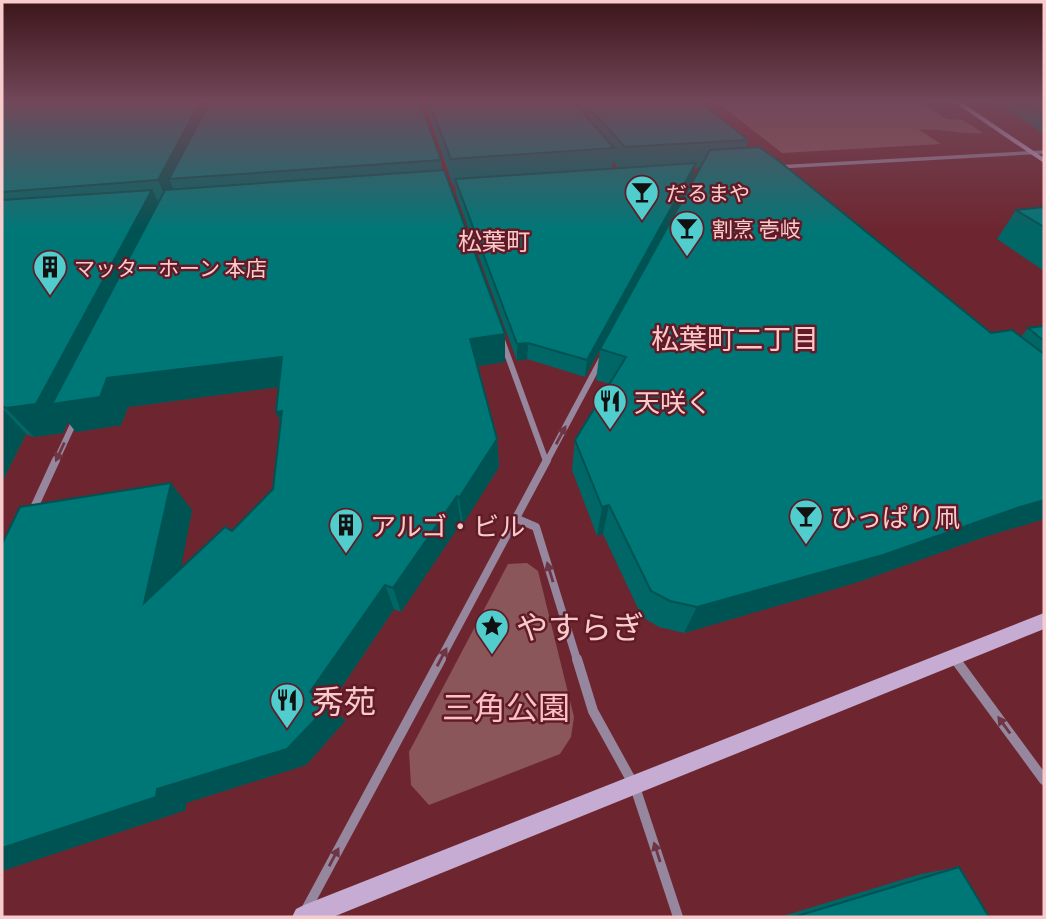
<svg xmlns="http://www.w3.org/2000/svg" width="1046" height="919" font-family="'Exo 2','Noto Sans JP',sans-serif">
	<rect width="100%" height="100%" fill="#6d2630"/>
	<g fill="#8b565a">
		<path d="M717,102H922L946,119L963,120L983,133C961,134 941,129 918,129L941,144L782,153Z"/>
		<polygon points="527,563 538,571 574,717 571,737 560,754 429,805 411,785 409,752 508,564"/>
	</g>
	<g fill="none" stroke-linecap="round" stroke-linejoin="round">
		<polyline stroke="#96869e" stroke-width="3.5" points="777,167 1044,152"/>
		<g stroke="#96869e" stroke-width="6">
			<polyline points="502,340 546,461"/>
			<polyline points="56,461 75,420"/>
			<polyline points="547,461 601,360"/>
		</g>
		<g stroke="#96869e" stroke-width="8">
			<polyline points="33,510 56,460"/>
			<polyline points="515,518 536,527 577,660"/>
			<polyline points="953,656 956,660"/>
			<polyline points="440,660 547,460"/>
		</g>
		<g stroke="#96869e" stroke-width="10">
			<polyline points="577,659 593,711 635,787 678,917"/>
			<polyline points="955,659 1044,780"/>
			<polyline points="302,917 441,659"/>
		</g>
		<g fill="#c6acd2" fill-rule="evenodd">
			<polygon points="954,102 961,102 1044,158 1044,163"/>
			<polygon points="1044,613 1044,629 333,917 292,917 296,909 304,905"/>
		</g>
	</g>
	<g fill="#066" fill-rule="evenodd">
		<path d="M424,102H700L748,140L746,148L991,333L1021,337L1028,328L1044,326V519L984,537L858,582L684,633L659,627L642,617L603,534L597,536L572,470L575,440L609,384L596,380L600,349L700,168H695L693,177L585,377L527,359L517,361L456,194L455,185H453ZM613,161L618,168H612Z"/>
		<polygon points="997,102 1044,102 1044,134"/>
		<polygon points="2,104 441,160 442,170 505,334 505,362 477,366 497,439 499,467 463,524 461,523 401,612 394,609 331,703 345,721 306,765 186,803 186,810 2,871 2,544 192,510 180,569 232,531 273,489 280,421 276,412 279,387 128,407 121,425 76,432 68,422 63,433 34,437 26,434 2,482"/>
		<polygon points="1044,207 1044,271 997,239 1016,210"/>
		<polygon points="959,867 989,917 780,917 921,874"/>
	</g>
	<g fill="#005353">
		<polygon points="200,102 220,102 169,179 176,194 170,207 158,180"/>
		<polygon points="696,163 693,177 585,377 587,360"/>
		<polygon points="152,190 166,217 107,378 282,357 293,385 128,407 121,425 76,432 68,422 63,433 34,437 6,408"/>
		<polygon points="505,334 505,362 472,367 470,339"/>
		<polygon points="528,343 527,359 517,361 517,344"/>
		<polygon points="2,408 26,434 2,482"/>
		<polygon points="282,411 289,440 276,412"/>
		<polygon points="497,439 499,467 463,524 459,498"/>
		<polygon points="171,483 192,510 170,626 144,603"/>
		<polygon points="457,496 461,523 401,612 393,588"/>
		<polygon points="1044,500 1044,519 984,537 858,582 684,633 697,607"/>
		<polygon points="609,505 603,534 597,536 602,507"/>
		<polygon points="385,585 394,609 331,703 345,721 306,765 186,803 186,810 2,871 2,848 157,789 310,692"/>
	</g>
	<g fill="#077" stroke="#005353" stroke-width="2">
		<polygon points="4,102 200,102 158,180 2,192 2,104"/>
		<polygon points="210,102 420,102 441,160 169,179"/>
		<polygon points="429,102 574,102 614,148 451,159"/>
		<polygon points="584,102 700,102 748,140 625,147"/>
		<polygon points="1025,102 1044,102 1044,114"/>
		<polygon points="759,147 779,161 991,333 1012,330 1044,354 1044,500 1017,508 883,555 697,607 670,601 651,591 609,505 602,507 575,440 626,357 600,349 710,150"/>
		<polygon points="696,163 587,360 528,343 517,344 455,179"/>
		<polygon points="444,170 505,334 470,339 497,439 459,498 457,496 393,588 385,585 310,692 331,703 287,749 157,789 156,797 2,848 2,544 20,507 171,483 144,603 225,527 232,531 273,489 282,411 276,412 282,357 107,378 100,397 52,404 165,190"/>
		<polygon points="152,190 36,404 6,408 2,406 2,200"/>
		<polygon points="1044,207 1044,227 1016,210"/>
		<polygon points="1044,326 1044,341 1028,328"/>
		<polygon points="959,867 989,917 794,917"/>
	</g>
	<defs><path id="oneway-solid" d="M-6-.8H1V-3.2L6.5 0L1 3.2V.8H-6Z" transform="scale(1.75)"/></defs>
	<g fill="#6e3644">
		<use href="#oneway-solid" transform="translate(561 435) rotate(-62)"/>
		<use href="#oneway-solid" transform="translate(60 452) rotate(115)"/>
		<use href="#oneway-solid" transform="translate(550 572) rotate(-107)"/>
		<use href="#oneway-solid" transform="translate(442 657) rotate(-62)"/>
		<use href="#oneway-solid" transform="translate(1004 725) rotate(-126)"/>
		<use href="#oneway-solid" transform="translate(657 852) rotate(-108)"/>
		<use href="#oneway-solid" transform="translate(334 857) rotate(-62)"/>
	</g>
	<linearGradient id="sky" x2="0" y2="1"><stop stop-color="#3c151a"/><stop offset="0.44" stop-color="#724759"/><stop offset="1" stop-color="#724759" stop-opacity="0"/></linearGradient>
	<rect width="1046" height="231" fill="url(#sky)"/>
	<defs>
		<g id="bar-pin" transform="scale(1.75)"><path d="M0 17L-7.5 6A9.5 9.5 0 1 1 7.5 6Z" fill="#52cdcd" stroke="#611b26"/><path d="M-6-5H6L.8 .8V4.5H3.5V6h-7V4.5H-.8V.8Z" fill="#111"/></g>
		<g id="building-pin" transform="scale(1.75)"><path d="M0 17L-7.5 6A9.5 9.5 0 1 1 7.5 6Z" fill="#52cdcd" stroke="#611b26"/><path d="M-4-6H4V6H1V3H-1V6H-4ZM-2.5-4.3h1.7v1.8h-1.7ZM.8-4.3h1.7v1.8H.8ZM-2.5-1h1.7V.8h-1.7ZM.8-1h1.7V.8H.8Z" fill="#111"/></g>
		<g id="restaurant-pin" transform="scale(1.75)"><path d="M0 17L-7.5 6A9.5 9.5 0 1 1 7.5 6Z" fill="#52cdcd" stroke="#611b26"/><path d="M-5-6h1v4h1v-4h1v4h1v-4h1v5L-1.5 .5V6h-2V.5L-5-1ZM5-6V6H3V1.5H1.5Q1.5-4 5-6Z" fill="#111"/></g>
		<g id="sight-pin" transform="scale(1.75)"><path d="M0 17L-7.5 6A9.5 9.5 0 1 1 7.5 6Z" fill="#52cdcd" stroke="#611b26"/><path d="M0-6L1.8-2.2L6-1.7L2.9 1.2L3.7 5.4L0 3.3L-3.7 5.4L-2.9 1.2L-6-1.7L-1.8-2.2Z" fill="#111"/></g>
	</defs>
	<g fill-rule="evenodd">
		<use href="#bar-pin" x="642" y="192"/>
		<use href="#bar-pin" x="687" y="228"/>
		<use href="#building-pin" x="50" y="267"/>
		<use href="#restaurant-pin" x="610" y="401"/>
		<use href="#bar-pin" x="806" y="516"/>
		<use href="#building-pin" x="346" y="525"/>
		<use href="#sight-pin" x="492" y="626"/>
		<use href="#restaurant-pin" x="287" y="700"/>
	</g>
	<g text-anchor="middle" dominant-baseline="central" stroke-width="5" stroke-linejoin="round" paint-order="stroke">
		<g font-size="21" fill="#f8cbcd" stroke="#611b26" text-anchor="start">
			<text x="666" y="192">だるまや</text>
			<text x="712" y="228">割烹 壱岐</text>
			<text x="74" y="267">マッターホーン 本店</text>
		</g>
		<g font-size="24" fill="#fcc7c9" stroke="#611b26">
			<text x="494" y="240">松葉町</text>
		</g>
		<g font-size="26" fill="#f8cbcd" stroke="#611b26" text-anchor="start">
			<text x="634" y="401">天咲く</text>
			<text x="830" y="516">ひっぱり凧</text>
			<text x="370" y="525">アルゴ・ビル</text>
		</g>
		<g font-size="28" fill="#fcc7c9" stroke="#611b26">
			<text x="735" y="338">松葉町二丁目</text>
		</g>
		<g font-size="32" fill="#f8cbcd" stroke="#611b26" text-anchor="start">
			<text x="516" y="626">やすらぎ</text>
			<text x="312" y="700">秀苑</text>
		</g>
		<g font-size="32" fill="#fdc0c3" stroke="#611b26">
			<text x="506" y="706">三角公園</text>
		</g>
	</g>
	<rect width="1046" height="919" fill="none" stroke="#f8cbcd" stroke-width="7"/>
</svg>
